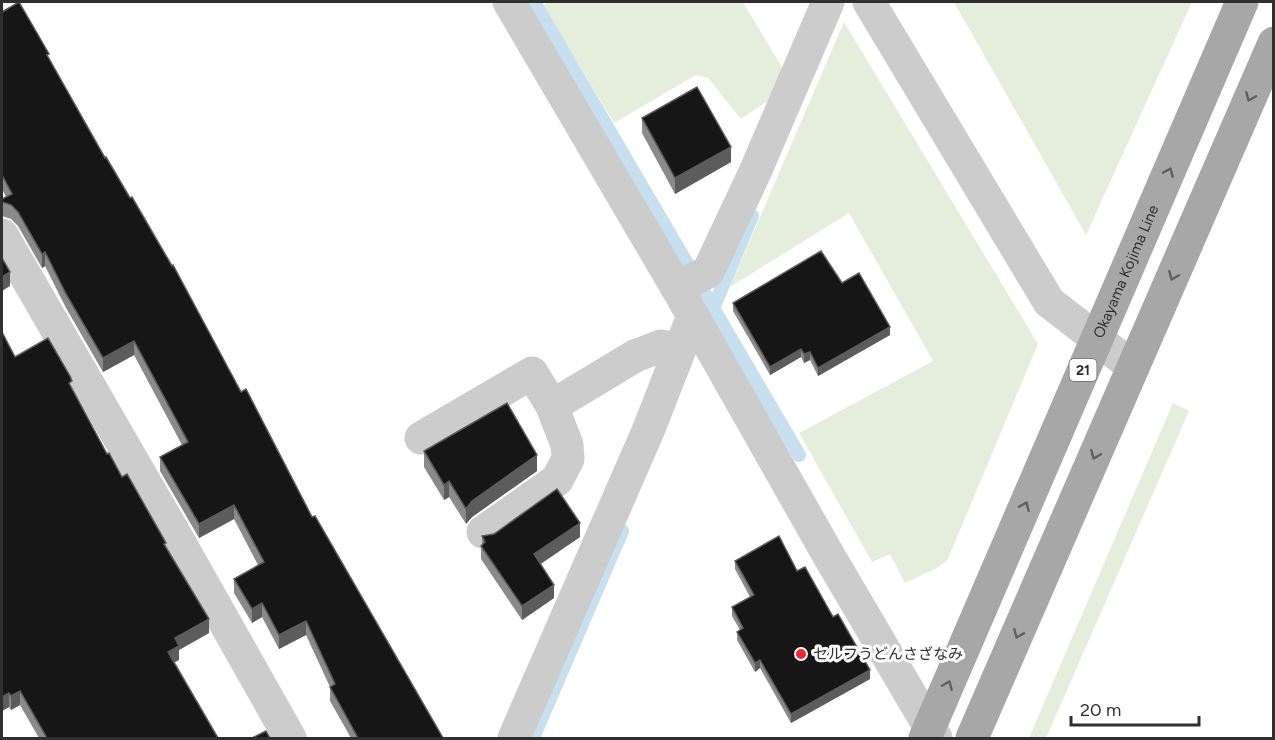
<svg xmlns="http://www.w3.org/2000/svg" width="1275" height="740" font-family="Figtree,'Noto Sans JP',sans-serif">
	<rect width="100%" height="100%" fill="#fff"/>
	<g fill="#e5eddc">
		<polygon points="550,2 743,2 786,74 776,95 741,119 708,78 696,75 614,123 543,5"/>
		<polygon points="954,2 1192,2 1086,235"/>
		<polygon points="844,22 1038,344 947,561 935,569 905,583 890,554 872,562 799,433 933,361 849,213 730,287"/>
		<polygon points="1173,403 1189,411 1046,738 1029,738"/>
	</g>
	<g fill="none" stroke-linecap="round" stroke-linejoin="round">
		<g stroke="#c7dfee" stroke-width="14">
			<polyline points="534,2 799,455"/>
			<polyline points="712,311 752,216"/>
			<polyline points="533,738 622,531"/>
		</g>
		<g stroke="#ccc" stroke-width="33">
			<polyline points="509,2 677,288 829,556 936,738"/>
			<polyline points="869,2 1049,302 1133,367"/>
			<polyline points="2,235 176,536 290,738"/>
			<polyline points="677,288 708,272 755,172 828,2"/>
			<polyline points="421,438 532,373 552,406"/>
			<polyline points="483,532 557,480 568,459 567,445 552,406 635,356 661,346 680,349"/>
			<polyline points="514,738 648,431 693,316"/>
		</g>
		<g stroke="#a7a7a7" stroke-width="33">
			<path id="s1" d="M925,738L1242,2"/>
			<polyline points="972,738 1274,43"/>
		</g>
	</g>
	<g fill="#8a8a8a">
		<polygon points="2,12 49,59 312,517 443,738 351,738 330,701 330,687 306,635 279,649 262,617 252,623 234,593 234,579 258,565 234,519 199,538 160,471 160,457 182,445 134,355 103,372 66,308 45,266 42,268 18,226 11,219 2,216 2,199 6,197 2,189"/>
		<polygon points="642,118 731,162 675,194 642,133"/>
		<polygon points="842,283 890,335 818,376 810,360 804,363 801,357 770,375 733,311 733,303"/>
		<polygon points="2,332 15,357 72,389 107,454 122,477 166,547 209,633 179,650 179,660 174,662 218,738 39,738 20,705 11,710 9,707 2,711"/>
		<polygon points="424,451 537,471 472,517 466,524 449,497 444,500 424,467"/>
		<polygon points="482,536 580,537 541,564 554,598 522,620 481,559 481,546 482,545"/>
		<polygon points="735,561 797,571 833,617 870,679 791,723 760,668 755,672 737,640 737,632 740,630 732,616 732,607 750,597 735,569"/>
	</g>
	<g fill="#5c5c5c">
		<polygon points="731,147 731,162 675,194 675,178"/>
		<polygon points="45,252 45,266 42,268 42,254"/>
		<polygon points="10,272 10,286 2,291 2,277"/>
		<polygon points="890,327 890,335 818,376 818,368"/>
		<polygon points="134,341 134,355 103,372 103,358"/>
		<polygon points="801,349 801,357 770,375 770,367"/>
		<polygon points="810,352 810,360 804,363 804,354"/>
		<polygon points="537,455 537,471 472,517 466,524 466,509 472,501"/>
		<polygon points="449,481 449,497 444,500 444,485"/>
		<polygon points="234,505 234,519 199,538 199,524"/>
		<polygon points="580,523 580,537 534,568 534,554"/>
		<polygon points="554,585 554,598 522,620 522,606"/>
		<polygon points="262,603 262,617 252,623 252,609"/>
		<polygon points="209,619 209,633 179,650 179,660 168,666 168,652 175,638"/>
		<polygon points="306,621 306,635 279,649 279,635"/>
		<polygon points="760,660 760,668 755,672 755,663"/>
		<polygon points="870,670 870,679 791,723 791,714"/>
		<polygon points="20,691 20,705 11,710 11,696"/>
		<polygon points="9,693 9,707 2,711 2,697"/>
	</g>
	<g fill="#161616" stroke="#5c5c5c" stroke-width="1.5">
		<polygon points="19,2 49,54 47,55 105,158 106,157 130,198 132,197 172,266 173,265 241,392 246,389 312,517 315,516 443,738 358,738 330,687 335,684 306,621 279,635 262,603 252,609 234,579 264,562 234,505 199,524 160,457 188,442 134,341 103,358 66,294 45,252 42,254 18,212 11,205 2,202 2,199 12,194 2,175 2,12"/>
		<polygon points="697,87 731,147 675,178 642,118"/>
		<polygon points="821,251 842,283 859,273 890,327 818,368 810,352 804,354 801,349 770,367 733,303"/>
		<polygon points="2,258 10,272 2,277"/>
		<polygon points="2,332 15,357 48,338 70,376 72,381 69,383 107,454 109,453 122,477 127,474 166,543 164,544 209,619 175,638 179,646 168,652 218,738 47,738 20,691 11,696 9,693 2,697"/>
		<polygon points="507,403 537,455 472,501 466,509 449,481 444,485 424,451"/>
		<polygon points="557,489 580,523 534,554 554,585 522,606 481,546 485,542 482,536 494,534"/>
		<polygon points="779,536 797,571 805,567 833,617 838,614 870,670 791,714 760,660 755,663 737,632 743,628 732,607 754,595 735,561"/>
		<polygon points="266,731 270,738 252,738"/>
	</g>
	<defs><path id="oneway-chevron" d="M-2-3.5L2.5 0L-2 3.5" fill="none" stroke-width="1.6" stroke-linecap="round" stroke-linejoin="round" transform="scale(1.5)"/></defs>
	<g stroke="#5f5f5f">
		<use href="#oneway-chevron" transform="translate(1250 97) rotate(113)"/>
		<use href="#oneway-chevron" transform="translate(1169 172) rotate(-67)"/>
		<use href="#oneway-chevron" transform="translate(1173 276) rotate(113)"/>
		<use href="#oneway-chevron" transform="translate(1095 455) rotate(113)"/>
		<use href="#oneway-chevron" transform="translate(1025 506) rotate(-67)"/>
		<use href="#oneway-chevron" transform="translate(1018 634) rotate(113)"/>
		<use href="#oneway-chevron" transform="translate(948 685) rotate(-67)"/>
	</g>
	<circle fill="#f22536" stroke="#fff" stroke-width="2" cx="801" cy="654" r="6"/>
	<g text-anchor="middle" dominant-baseline="central" stroke-width="6" stroke-linejoin="round" paint-order="stroke">
		<rect fill="#fff" stroke="#6d6d6d" stroke-width="1.5" x="1069.5" y="359" width="27" height="22" rx="4.5"/>
		<g font-size="14" font-weight="bold" fill="#2f2f2f">
			<text x="1083" y="370">21</text>
		</g>
		<g font-size="15" fill="#2f2f2f" stroke="#fff">
			<text stroke="none"><textPath href="#s1" startOffset="508">Okayama Kojima Line</textPath></text>
		</g>
		<g font-size="15" fill="#2f2f2f" stroke="#fff" text-anchor="start">
			<text x="813" y="654">セルフうどんさざなみ</text>
		</g>
	</g>
	<rect width="1275" height="740" fill="none" stroke="#2f2f2f" stroke-width="6"/>
	<path d="M1071 716v9h128v-9" fill="none" stroke="#2f2f2f" stroke-width="3"/>
	<text x="1080" y="716" font-size="18" fill="#2f2f2f" stroke="#ffffff" stroke-width="4.5" paint-order="stroke">20 m</text>
</svg>
